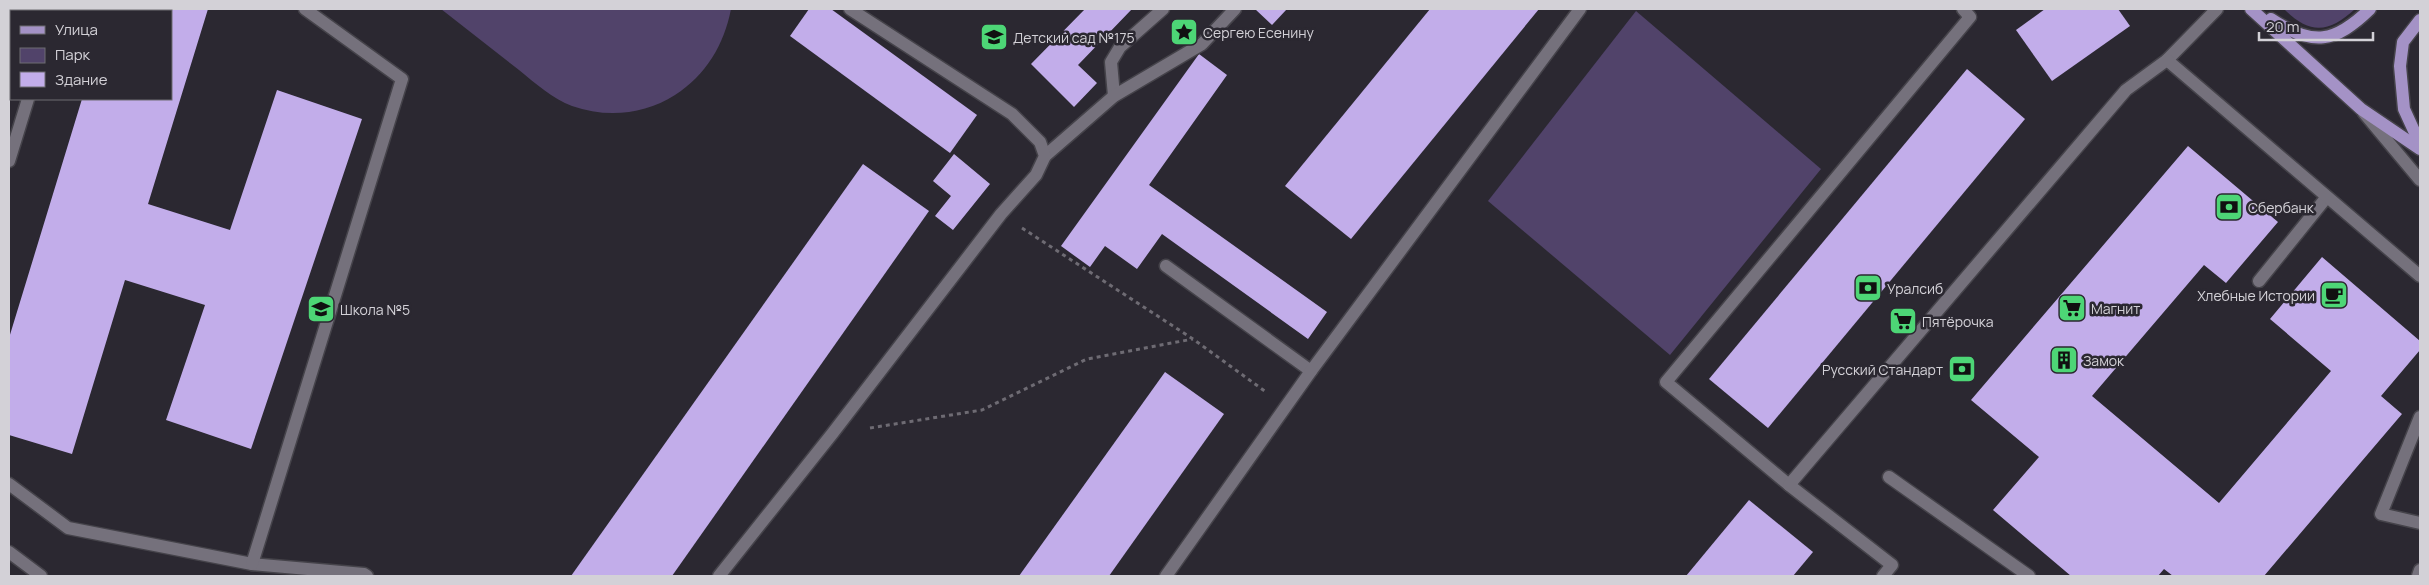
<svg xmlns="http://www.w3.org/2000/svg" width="2429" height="585" font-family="Manrope,sans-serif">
	<rect width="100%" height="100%" fill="#2b2831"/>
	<g fill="#51436a">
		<path d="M441,9H731C724,45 706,75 675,95C644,115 606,118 572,106C553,99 535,83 519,70C493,50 467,29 441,9Z"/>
		<path d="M2284,9H2355C2329,33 2310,35 2284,9Z"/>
		<polygon points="1636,11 1821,169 1670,355 1488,201"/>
	</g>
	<g fill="#c2adea">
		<polygon points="110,9 208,9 148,204 230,230 277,90 362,119 251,449 166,420 205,305 125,280 72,454 9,435 9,338 82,99 171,99 171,11 109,11"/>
		<polygon points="809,9 831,9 977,115 950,153 790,36"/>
		<polygon points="1085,9 1132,9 1078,65 1097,83 1074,107 1031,64"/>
		<polygon points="1255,9 1287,9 1272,25"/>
		<polygon points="1430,9 1539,9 1351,239 1285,186"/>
		<polygon points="2045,9 2118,9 2130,26 2052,81 2016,30"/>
		<polygon points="1199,54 1227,75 1149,185 1327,312 1308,339 1162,234 1137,269 1105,246 1090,267 1061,246"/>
		<polygon points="1967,69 2025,119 1768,428 1709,379"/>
		<polygon points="2188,146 2278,222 2226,283 2204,265 2092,396 2219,503 2331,371 2270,319 2322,257 2420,341 2420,350 2381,396 2402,414 2264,576 2173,576 2164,569 2158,576 2071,576 1993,510 2039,457 1971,400"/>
		<polygon points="954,154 990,184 953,230 935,216 951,196 933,181"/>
		<polygon points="863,164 929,211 672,576 571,576"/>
		<polygon points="1165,372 1224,414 1109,576 1019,576"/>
		<polygon points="1749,500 1813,552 1793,576 1686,576"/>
	</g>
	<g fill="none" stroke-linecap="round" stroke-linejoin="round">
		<g stroke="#45434a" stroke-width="15">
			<g id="minor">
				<polyline points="55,11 56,9"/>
				<polyline points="2167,60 2217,9"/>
				<polyline points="1114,96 1111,62 1120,47 1163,9"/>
				<polyline points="2364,113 2420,180"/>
				<polyline points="1045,156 1114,96 1202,44 1235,9"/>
				<polyline points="9,161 28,99"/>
				<polyline points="1166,266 1311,371"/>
				<polyline points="2259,281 2326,198"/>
				<polyline points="2420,417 2381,514 2420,523"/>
				<polyline points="1889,477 2029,576"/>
				<polyline points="9,484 68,528 252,564 364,574 367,576"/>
				<polyline points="1789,485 1666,382 1970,17 1963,9"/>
				<polyline points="9,552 41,576"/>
				<polyline points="252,564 402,79 305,9"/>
				<polyline points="719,576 832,434 1001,214 1036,175 1045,156 1040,142 1012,114 850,9"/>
				<polyline points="1166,576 1311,371 1580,9"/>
				<polyline points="1883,576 1892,565 1789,485 2126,90 2167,60 2420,276"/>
				<polyline points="2418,576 2420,570"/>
			</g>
		</g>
		<g stroke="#45434a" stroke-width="15">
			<g id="major">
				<polyline points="2251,9 2361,109 2420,149"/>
				<path d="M2271,19C2313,47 2335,43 2370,9"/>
				<polyline points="2420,20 2403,42 2400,66 2404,109 2420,144"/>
			</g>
		</g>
		<g stroke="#6e6b73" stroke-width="3" stroke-dasharray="4 4" stroke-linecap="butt">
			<polyline points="1022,228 1193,339 1266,392"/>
			<polyline points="870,428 982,410 1087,359 1193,339"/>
		</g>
		<use href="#minor" stroke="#75717c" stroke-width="12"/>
		<use href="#major" stroke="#a492c6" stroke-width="12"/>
	</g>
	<defs>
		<g id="sight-square" transform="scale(1.4375)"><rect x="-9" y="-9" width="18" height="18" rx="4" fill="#4dd676" stroke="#2b2831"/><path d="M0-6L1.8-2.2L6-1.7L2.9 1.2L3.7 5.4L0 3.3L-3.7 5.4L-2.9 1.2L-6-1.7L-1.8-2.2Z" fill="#111"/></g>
		<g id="school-square" transform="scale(1.4375)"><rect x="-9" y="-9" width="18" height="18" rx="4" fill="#4dd676" stroke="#2b2831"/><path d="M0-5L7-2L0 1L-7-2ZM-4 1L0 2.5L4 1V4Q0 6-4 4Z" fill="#111"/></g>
		<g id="bank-square" transform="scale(1.4375)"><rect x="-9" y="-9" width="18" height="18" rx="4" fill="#4dd676" stroke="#2b2831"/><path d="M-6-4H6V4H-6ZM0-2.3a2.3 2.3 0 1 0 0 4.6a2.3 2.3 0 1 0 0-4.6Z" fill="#111"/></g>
		<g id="cafe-square" transform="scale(1.4375)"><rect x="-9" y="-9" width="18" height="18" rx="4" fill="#4dd676" stroke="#2b2831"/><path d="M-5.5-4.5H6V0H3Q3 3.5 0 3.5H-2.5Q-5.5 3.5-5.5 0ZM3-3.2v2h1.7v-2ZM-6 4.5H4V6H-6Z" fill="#111"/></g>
		<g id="supermarket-square" transform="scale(1.4375)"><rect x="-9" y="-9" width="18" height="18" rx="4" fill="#4dd676" stroke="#2b2831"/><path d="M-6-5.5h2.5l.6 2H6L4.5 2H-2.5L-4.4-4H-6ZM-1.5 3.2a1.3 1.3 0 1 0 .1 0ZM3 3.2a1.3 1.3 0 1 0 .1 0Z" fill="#111"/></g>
		<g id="building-square" transform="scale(1.4375)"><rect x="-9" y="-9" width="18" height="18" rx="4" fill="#4dd676" stroke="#2b2831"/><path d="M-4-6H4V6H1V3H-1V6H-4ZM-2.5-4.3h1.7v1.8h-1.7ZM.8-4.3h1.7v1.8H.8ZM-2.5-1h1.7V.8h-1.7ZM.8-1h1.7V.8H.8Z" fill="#111"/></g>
	</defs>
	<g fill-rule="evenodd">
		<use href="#sight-square" x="1184" y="32"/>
		<use href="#school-square" x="994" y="37"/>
		<use href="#bank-square" x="2229" y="207"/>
		<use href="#bank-square" x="1868" y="288"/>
		<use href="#cafe-square" x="2334" y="295"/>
		<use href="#supermarket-square" x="2072" y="308"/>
		<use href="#school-square" x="321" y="309"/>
		<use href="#supermarket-square" x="1903" y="321"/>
		<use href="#building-square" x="2064" y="360"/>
		<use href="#bank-square" x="1962" y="369"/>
	</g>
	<g text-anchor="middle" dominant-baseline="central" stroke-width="5" stroke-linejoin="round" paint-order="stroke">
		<g font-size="14" fill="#d3d1d7" stroke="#2b2831" text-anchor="start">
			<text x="1203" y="32">Сергею Есенину</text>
			<text x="1013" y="37">Детский сад №175</text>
			<text x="2248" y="207">Сбербанк</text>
			<text x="1887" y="288">Уралсиб</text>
			<text x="2315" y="295" text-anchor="end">Хлебные Истории</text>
			<text x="2091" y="308">Магнит</text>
			<text x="340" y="309">Школа №5</text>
			<text x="1922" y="321">Пятёрочка</text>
			<text x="2083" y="360">Замок</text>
			<text x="1943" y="369" text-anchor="end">Русский Стандарт</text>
		</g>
	</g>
	<rect width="2429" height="585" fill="none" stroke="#d3d1d7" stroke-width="20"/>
	<rect x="10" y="10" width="162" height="90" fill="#2b2831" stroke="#6e6c73"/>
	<rect x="20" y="26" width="25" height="8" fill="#a492c6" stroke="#6e6c73"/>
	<text x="55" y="35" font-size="15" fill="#d3d1d7">Улица</text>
	<rect x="20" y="48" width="25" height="15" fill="#51436a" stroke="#6e6c73"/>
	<text x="55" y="60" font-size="15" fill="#d3d1d7">Парк</text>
	<rect x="20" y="72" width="25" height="15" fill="#c2adea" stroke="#6e6c73"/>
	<text x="55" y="85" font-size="15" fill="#d3d1d7">Здание</text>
	<path d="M2259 32v8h114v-8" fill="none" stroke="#d3d1d7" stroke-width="2.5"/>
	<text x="2266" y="32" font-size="15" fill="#d3d1d7" stroke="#2b2831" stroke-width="4" paint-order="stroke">20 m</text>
</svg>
